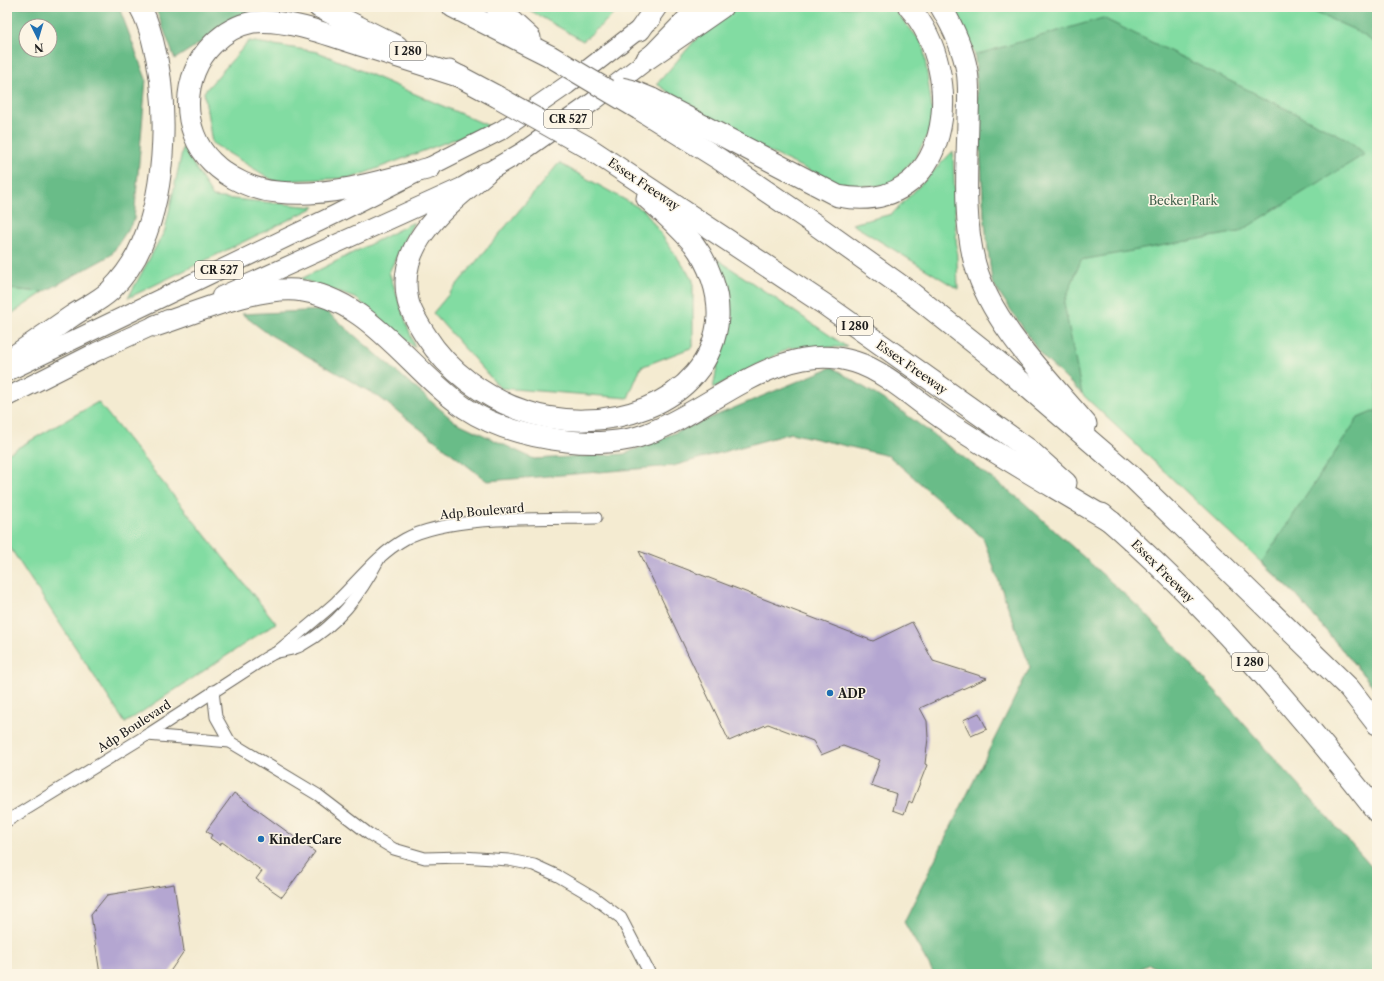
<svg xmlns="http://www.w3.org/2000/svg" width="1384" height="981" font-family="'Libre Caslon Text',serif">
	<rect width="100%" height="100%" fill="#fcf5e5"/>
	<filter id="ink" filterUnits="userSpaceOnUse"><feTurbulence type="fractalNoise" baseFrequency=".025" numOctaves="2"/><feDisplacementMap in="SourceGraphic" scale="8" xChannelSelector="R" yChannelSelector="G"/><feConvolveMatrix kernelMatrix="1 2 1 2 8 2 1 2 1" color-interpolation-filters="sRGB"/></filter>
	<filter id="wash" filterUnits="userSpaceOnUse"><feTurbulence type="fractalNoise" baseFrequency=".012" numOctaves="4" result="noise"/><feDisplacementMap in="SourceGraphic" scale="16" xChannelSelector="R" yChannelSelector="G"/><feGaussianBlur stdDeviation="0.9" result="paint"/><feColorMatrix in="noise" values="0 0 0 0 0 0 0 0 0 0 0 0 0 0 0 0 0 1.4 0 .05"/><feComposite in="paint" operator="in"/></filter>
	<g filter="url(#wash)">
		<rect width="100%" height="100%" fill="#f4ebd1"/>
		<g fill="#82dca2" stroke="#4f7c5f">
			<polygon points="524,7 622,7 583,41"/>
			<polygon points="738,7 892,7 923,44 934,124 915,158 888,186 841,186 724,130 657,84 703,31"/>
			<polygon points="954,7 1377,7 1377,691 1296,595 1082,394 1067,372 984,215 975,55"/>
			<polygon points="249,41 318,52 489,126 352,178 274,181 212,143 204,92"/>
			<polygon points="183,147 213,197 315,207 128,298 165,230"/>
			<polygon points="953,151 958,289 852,224 892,214"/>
			<polygon points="559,163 645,211 693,280 693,347 641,367 628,398 500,388 433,313"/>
			<polygon points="414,222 389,272 415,348 357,299 301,279"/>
			<polygon points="717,259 847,347 789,348 713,388 729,305"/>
			<polygon points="7,289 44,292 7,317"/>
			<polygon points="98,402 276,623 125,723 7,543 7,454"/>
		</g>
		<g fill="#69bc88" stroke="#426c52" fill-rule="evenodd">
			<path d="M7,7H119L146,79L134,220L111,255L44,292L7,289ZM26,26H50V50H26Z"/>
			<polygon points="155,7 245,7 252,10 175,59"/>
			<polygon points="1303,7 1377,7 1377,44 1355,30"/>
			<polygon points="1103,18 1347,139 1365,154 1239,232 1081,260 1064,303 1082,394 1042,356 992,282 984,215 975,55"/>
			<polygon points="325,310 454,421 534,459 624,454 832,367 900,410 1022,501 1145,613 1377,873 1377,974 1168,974 1149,964 1130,974 934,974 904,922 1030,667 983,538 889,456 791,433 673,466 487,481 379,397 267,333 242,314"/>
			<polygon points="1377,410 1377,691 1296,595 1262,562 1358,418"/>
		</g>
		<g id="blocks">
			<g fill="#b4a6d1">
				<polygon points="639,551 873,641 912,622 933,661 987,678 920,708 927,721 928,738 925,764 927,765 912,803 909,801 904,814 893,810 897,794 871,785 880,760 843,746 821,755 813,741 768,724 729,741"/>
				<polygon points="979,713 987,729 971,736 963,720"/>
				<polygon points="234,793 315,852 282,897 256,879 262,871 222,842 220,845 210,838 212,835 206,831"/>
				<polygon points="174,884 184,951 169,973 100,974 91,915 107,895"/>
			</g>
		</g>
	</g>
	<g filter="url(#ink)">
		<use href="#blocks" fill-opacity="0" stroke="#68645b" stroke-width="1"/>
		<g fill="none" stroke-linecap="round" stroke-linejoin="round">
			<g stroke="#68645b" stroke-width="13">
				<g id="minor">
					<path d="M278,651C297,635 317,619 336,602C358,581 378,554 405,539C450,515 544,519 596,518"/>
					<polyline points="213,691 216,717 230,742"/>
					<polyline points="147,735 230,742 318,795 369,834 394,849 425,858 462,857 509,860 534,865 558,876 592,896 621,918 650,974"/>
					<path d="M7,821L147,735L261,661C266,658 270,655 275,653C283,650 294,650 302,645C338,625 360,595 379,559"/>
				</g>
			</g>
			<g stroke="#68645b" stroke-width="20">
				<g id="primary">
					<polyline points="221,296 462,187 522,152 594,101 642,64 697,7"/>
					<polyline points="7,372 334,215 502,130 567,85 651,20"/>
					<polyline points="7,397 96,352 168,319"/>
				</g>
			</g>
			<g stroke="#68645b" stroke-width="23">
				<g id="motorway">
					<polyline points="319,7 397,46"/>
					<polyline points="453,7 550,56"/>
					<polyline points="496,7 530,38"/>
					<path d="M941,7C953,27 963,48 967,71C970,88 968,105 968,122C967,169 963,218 975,264C991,323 1046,377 1086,424"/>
					<polyline points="640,30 656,7"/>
					<polyline points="647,59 722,7"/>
					<polyline points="449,71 496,96"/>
					<path d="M652,99L838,196C952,218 968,74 909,7"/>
					<polyline points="639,109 719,159 816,225 910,292 997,361 1131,476 1349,688 1377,724"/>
					<polyline points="587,147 824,304 1028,449 1066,483"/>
					<path d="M430,168C381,181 329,198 277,192C254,190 229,179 212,162C180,131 181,75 213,44C224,33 237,25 253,22C286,18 329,35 360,45C393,55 427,66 461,77"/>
					<path d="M486,173C447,206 395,243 408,301C411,313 419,325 426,336C448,371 485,398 524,411C598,437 711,408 718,317C719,291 709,264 693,243C679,227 663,212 647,198"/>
					<path d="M155,326C195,313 254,287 296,290C369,297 409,370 465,408C495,428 532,437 567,441C592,444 623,443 647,434C714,409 780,338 855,362C885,371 919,403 946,421C999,456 1056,488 1112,522"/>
					<path d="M7,361C29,346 50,331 72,316C84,308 99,301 110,291C123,278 135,261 142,244C167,186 169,99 152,38C149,27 146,17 140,7"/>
					<path d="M1102,514C1204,602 1294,706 1377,812"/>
				</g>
			</g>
			<use href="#minor" stroke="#fff" stroke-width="11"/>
			<use href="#primary" stroke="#fff" stroke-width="18"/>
			<use href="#motorway" stroke="#fff" stroke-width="21"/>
			<g stroke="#68645b" stroke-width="23" stroke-linecap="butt">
				<g id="motorway-bridge">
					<polyline points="550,56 639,109"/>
					<polyline points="621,88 630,90 652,99"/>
					<polyline points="496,96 587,147"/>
				</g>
			</g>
			<use href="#motorway-bridge" stroke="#fff" stroke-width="21"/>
		</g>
	</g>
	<g fill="#1f6fb2" stroke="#fcf5e5" stroke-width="1.5">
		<circle cx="830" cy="693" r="4"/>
		<circle cx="261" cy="839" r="4"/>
	</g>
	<g text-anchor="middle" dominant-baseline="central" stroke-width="3" stroke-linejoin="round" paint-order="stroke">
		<g fill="#fcf5e5" stroke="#5f5d58" stroke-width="1">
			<rect x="390" y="42" width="36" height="18" rx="3"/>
			<rect x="544" y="110" width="48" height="18" rx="3"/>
			<rect x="195" y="261" width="48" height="18" rx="3"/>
			<rect x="837" y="317" width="36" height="18" rx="3"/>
			<rect x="1232" y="653" width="36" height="18" rx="3"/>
		</g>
		<g font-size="11" font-weight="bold" fill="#1c1c1c">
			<text x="408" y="51">I 280</text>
			<text x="568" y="119">CR 527</text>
			<text x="219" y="270">CR 527</text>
			<text x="855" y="326">I 280</text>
			<text x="1250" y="662">I 280</text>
		</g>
		<g font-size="12" fill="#1c1c1c" stroke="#fcf5e5">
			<text transform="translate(644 184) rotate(34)">Essex Freeway</text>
			<text transform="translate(912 367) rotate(35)">Essex Freeway</text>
			<text transform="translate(482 511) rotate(-5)">Adp Boulevard</text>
			<text transform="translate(1163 571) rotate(45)">Essex Freeway</text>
			<text transform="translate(134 726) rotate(-33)">Adp Boulevard</text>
		</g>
		<g font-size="12" fill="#405f4b" stroke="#fcf5e5">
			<text x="1183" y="200">Becker Park</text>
		</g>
		<g font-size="12" font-weight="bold" fill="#1c1c1c" stroke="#fcf5e5" text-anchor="start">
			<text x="838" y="693">ADP</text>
			<text x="269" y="839">KinderCare</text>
		</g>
	</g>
	<rect width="1384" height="981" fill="none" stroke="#fcf5e5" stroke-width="24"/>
	<g transform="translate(38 38) rotate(175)"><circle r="19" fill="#fcf5e5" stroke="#a29e95"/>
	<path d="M0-3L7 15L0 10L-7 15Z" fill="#1f6fb2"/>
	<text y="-6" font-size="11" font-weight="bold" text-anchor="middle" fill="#1c1c1c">N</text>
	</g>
</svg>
